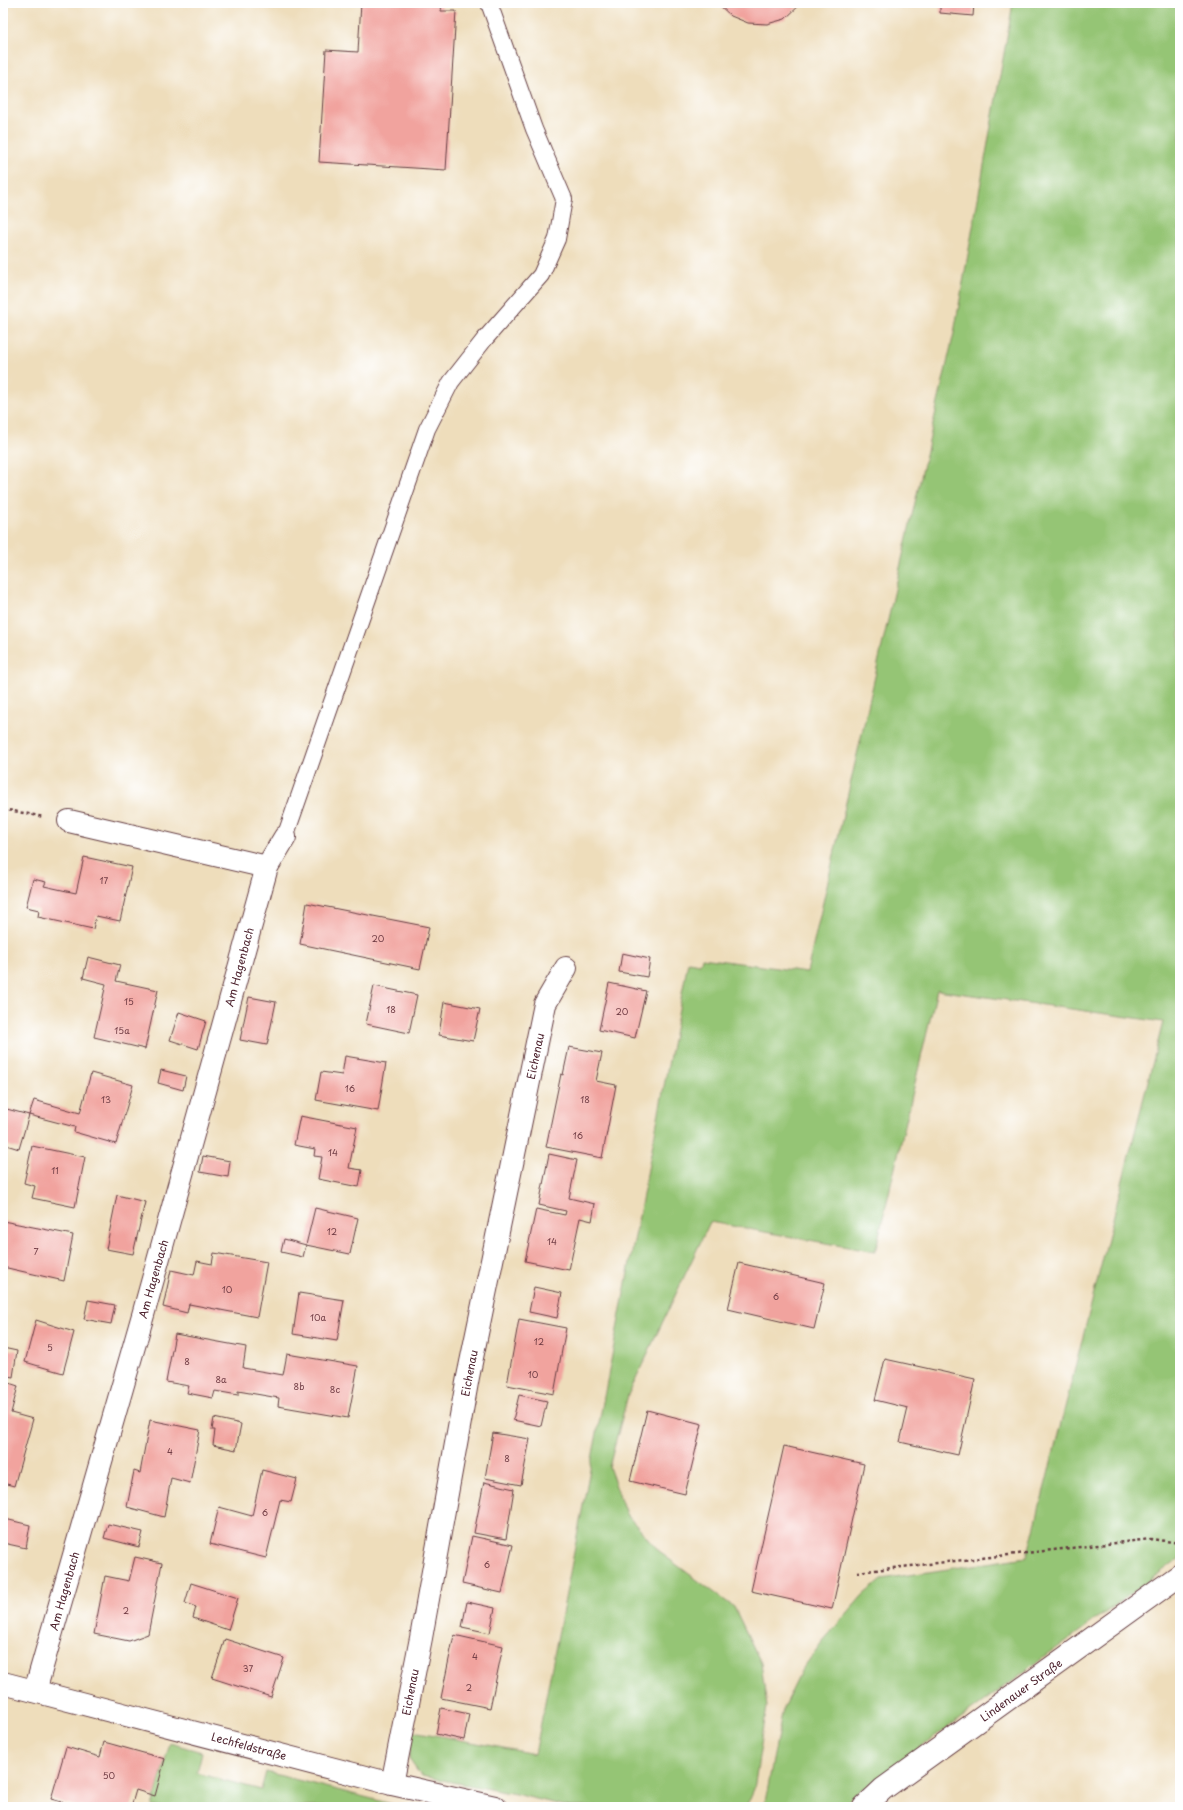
<svg xmlns="http://www.w3.org/2000/svg" width="1183" height="1810" font-family="'Playpen Sans',sans-serif">
	<rect width="100%" height="100%" fill="#fff"/>
	<filter id="ink" filterUnits="userSpaceOnUse"><feTurbulence type="fractalNoise" baseFrequency=".025" numOctaves="2"/><feDisplacementMap in="SourceGraphic" scale="8" xChannelSelector="R" yChannelSelector="G"/><feConvolveMatrix kernelMatrix="1 2 1 2 8 2 1 2 1" color-interpolation-filters="sRGB"/></filter>
	<filter id="wash" filterUnits="userSpaceOnUse"><feTurbulence type="fractalNoise" baseFrequency=".012" numOctaves="4" result="noise"/><feDisplacementMap in="SourceGraphic" scale="16" xChannelSelector="R" yChannelSelector="G"/><feGaussianBlur stdDeviation="0.9" result="paint"/><feColorMatrix in="noise" values="0 0 0 0 0 0 0 0 0 0 0 0 0 0 0 0 0 1.4 0 .05"/><feComposite in="paint" operator="in"/></filter>
	<g filter="url(#wash)">
		<rect width="100%" height="100%" fill="#edb"/>
		<g fill="#95c575" stroke="#707250">
			<polygon points="1013,3 1180,3 1180,1558 850,1799 842,1807 764,1807 783,1708 801,1671 822,1642 863,1595 882,1579 1027,1557 1163,1022 937,990 875,1252 710,1222 628,1395 609,1467 626,1514 662,1554 734,1607 761,1663 767,1707 754,1789 746,1807 570,1807 515,1794 421,1776 409,1759 413,1731 535,1754 688,962 700,964 702,958 807,972 954,333"/>
			<polygon points="170,1743 202,1752 197,1773 261,1790 266,1772 396,1805 395,1807 152,1807"/>
		</g>
		<g id="blocks">
			<g fill="#f1a39e">
				<polygon points="361,3 442,3 441,11 456,11 446,170 319,162 326,50 358,52"/>
				<polygon points="717,3 802,3 785,19 767,24 748,23 731,16"/>
				<polygon points="940,3 974,3 973,16 940,13"/>
				<polygon points="84,857 132,867 120,921 96,916 93,929 38,917 39,910 26,907 33,879 46,882 44,886 76,893"/>
				<polygon points="307,903 429,927 420,969 300,944"/>
				<polygon points="622,953 650,959 647,977 619,972"/>
				<polygon points="88,957 120,965 116,981 158,990 145,1049 94,1037 106,984 83,978"/>
				<polygon points="609,983 646,991 635,1038 599,1030"/>
				<polygon points="374,986 417,995 409,1033 366,1024"/>
				<polygon points="249,997 276,1002 267,1045 240,1040"/>
				<polygon points="444,1002 480,1009 473,1041 439,1035"/>
				<polygon points="179,1012 206,1021 198,1049 170,1040"/>
				<polygon points="569,1047 602,1053 596,1081 616,1085 602,1158 546,1147 561,1074 563,1075"/>
				<polygon points="345,1056 386,1063 378,1111 316,1100 321,1072 342,1075"/>
				<polygon points="161,1070 186,1076 183,1090 158,1083"/>
				<polygon points="91,1073 133,1085 116,1144 74,1132 75,1127 29,1115 34,1100 80,1113"/>
				<polygon points="3,1108 29,1115 19,1149 3,1144"/>
				<polygon points="300,1116 357,1127 349,1168 362,1170 359,1187 318,1179 322,1157 314,1156 315,1149 294,1145"/>
				<polygon points="32,1146 85,1157 75,1207 32,1198 35,1186 24,1183"/>
				<polygon points="549,1154 577,1160 569,1198 595,1204 592,1221 580,1218 569,1270 525,1261 536,1209 565,1215 566,1211 539,1205"/>
				<polygon points="203,1156 230,1161 228,1177 200,1172"/>
				<polygon points="117,1195 145,1202 133,1254 106,1249"/>
				<polygon points="315,1208 358,1218 350,1254 306,1245 303,1257 281,1252 284,1239 306,1245"/>
				<polygon points="3,1221 73,1235 64,1281 3,1267"/>
				<polygon points="214,1253 267,1262 257,1317 189,1304 187,1313 163,1307 171,1270 194,1275 197,1261 212,1264"/>
				<polygon points="739,1263 825,1283 814,1329 728,1309"/>
				<polygon points="534,1287 562,1293 557,1318 529,1312"/>
				<polygon points="299,1293 344,1300 337,1341 293,1334"/>
				<polygon points="88,1300 115,1305 111,1324 84,1319"/>
				<polygon points="519,1319 566,1328 554,1394 507,1385"/>
				<polygon points="36,1320 74,1332 63,1373 25,1362"/>
				<polygon points="175,1334 246,1347 243,1368 283,1375 287,1354 358,1366 348,1418 278,1406 279,1398 238,1391 238,1395 215,1391 213,1398 187,1393 189,1386 166,1382"/>
				<polygon points="3,1348 17,1351 13,1377 3,1375"/>
				<polygon points="885,1359 975,1379 958,1455 900,1442 908,1408 875,1400"/>
				<polygon points="3,1381 18,1386 11,1413 33,1419 14,1486 3,1483"/>
				<polygon points="519,1395 547,1401 541,1426 513,1420"/>
				<polygon points="647,1410 702,1424 685,1494 630,1481"/>
				<polygon points="214,1418 241,1424 236,1450 213,1445 215,1430 212,1430"/>
				<polygon points="150,1420 200,1430 190,1483 171,1478 164,1517 127,1507 134,1471 140,1473"/>
				<polygon points="493,1433 530,1439 521,1485 485,1478"/>
				<polygon points="784,1446 864,1464 832,1609 751,1591"/>
				<polygon points="262,1470 297,1479 291,1502 280,1500 266,1558 210,1544 219,1507 252,1516"/>
				<polygon points="484,1482 514,1489 506,1539 474,1533"/>
				<polygon points="5,1519 30,1525 26,1548 3,1543"/>
				<polygon points="108,1524 143,1532 139,1547 104,1538"/>
				<polygon points="472,1536 513,1545 502,1593 462,1584"/>
				<polygon points="135,1557 162,1563 148,1634 129,1641 94,1634 105,1576 129,1581"/>
				<polygon points="191,1583 238,1598 228,1630 193,1618 196,1607 185,1603"/>
				<polygon points="467,1602 495,1608 490,1633 462,1627"/>
				<polygon points="454,1635 503,1646 490,1708 441,1698"/>
				<polygon points="225,1639 284,1658 271,1697 212,1678"/>
				<polygon points="441,1708 469,1714 464,1740 436,1734"/>
				<polygon points="104,1742 165,1759 155,1796 136,1790 131,1807 79,1807 51,1799 66,1747 100,1757"/>
			</g>
		</g>
	</g>
	<g filter="url(#ink)">
		<use href="#blocks" fill-opacity="0" stroke="#633c41" stroke-width="1"/>
		<g fill="none" stroke-linecap="round" stroke-linejoin="round">
			<g stroke="#633c41" stroke-width="18">
				<polyline id="lane" points="285,837 427,429 451,382 484,340 541,275 557,239 564,199 534,129 489,3"/>
			</g>
			<g stroke="#633c41" stroke-width="24">
				<g id="street">
					<polyline points="69,821 267,867"/>
					<polyline points="3,1683 392,1784 495,1807"/>
					<polyline points="35,1691 143,1315 267,867 285,837"/>
					<polyline points="392,1784 421,1638 468,1377 545,1004 566,968"/>
					<polyline points="864,1807 883,1789 1180,1575"/>
				</g>
			</g>
			<g stroke="#633c41" stroke-width="2.5" stroke-dasharray="3 3" stroke-linecap="butt">
				<polyline points="3,809 44,817"/>
				<polyline points="857,1572 1151,1539 1180,1543"/>
			</g>
			<use href="#lane" stroke="#fff" stroke-width="16"/>
			<use href="#street" stroke="#fff" stroke-width="22"/>
		</g>
	</g>
	<g text-anchor="middle" dominant-baseline="central" stroke-width="4" stroke-linejoin="round" paint-order="stroke">
		<g font-size="9" fill="#744048">
			<text x="104" y="880">17</text>
			<text x="378" y="938">20</text>
			<text x="129" y="1001">15</text>
			<text x="391" y="1009">18</text>
			<text x="622" y="1011">20</text>
			<text x="122" y="1030">15a</text>
			<text x="350" y="1088">16</text>
			<text x="106" y="1099">13</text>
			<text x="585" y="1099">18</text>
			<text x="578" y="1135">16</text>
			<text x="333" y="1152">14</text>
			<text x="55" y="1170">11</text>
			<text x="332" y="1231">12</text>
			<text x="552" y="1241">14</text>
			<text x="36" y="1251">7</text>
			<text x="227" y="1289">10</text>
			<text x="776" y="1296">6</text>
			<text x="318" y="1317">10a</text>
			<text x="539" y="1341">12</text>
			<text x="50" y="1347">5</text>
			<text x="187" y="1361">8</text>
			<text x="533" y="1374">10</text>
			<text x="221" y="1379">8a</text>
			<text x="299" y="1386">8b</text>
			<text x="335" y="1389">8c</text>
			<text x="170" y="1451">4</text>
			<text x="507" y="1458">8</text>
			<text x="265" y="1512">6</text>
			<text x="487" y="1564">6</text>
			<text x="126" y="1610">2</text>
			<text x="475" y="1656">4</text>
			<text x="248" y="1668">37</text>
			<text x="469" y="1687">2</text>
			<text x="109" y="1775">50</text>
		</g>
		<g font-size="11" fill="#4a1f2b" stroke="#fff">
			<text transform="translate(239 967) rotate(-75)">Am Hagenbach</text>
			<text transform="translate(535 1056) rotate(-78)">Eichenau</text>
			<text transform="translate(153 1279) rotate(-74)">Am Hagenbach</text>
			<text transform="translate(469 1373) rotate(-79)">Eichenau</text>
			<text transform="translate(64 1591) rotate(-74)">Am Hagenbach</text>
			<text transform="translate(1021 1690) rotate(-36)">Lindenauer Straße</text>
			<text transform="translate(410 1692) rotate(-79)">Eichenau</text>
			<text transform="translate(249 1746) rotate(15)">Lechfeldstraße</text>
		</g>
	</g>
	<rect width="1183" height="1810" fill="none" stroke="#fff" stroke-width="16"/>
</svg>
